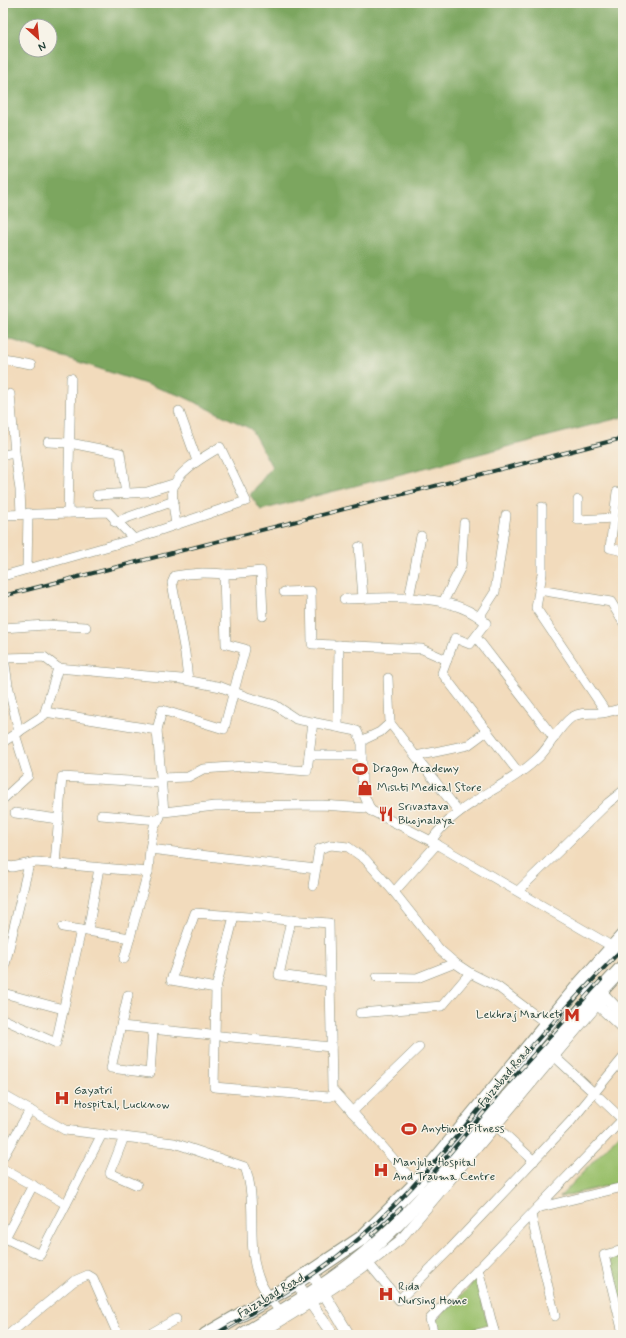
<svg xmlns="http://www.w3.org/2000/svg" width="626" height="1338" font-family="Mynerve,sans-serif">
	<rect width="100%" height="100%" fill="#f7f3e8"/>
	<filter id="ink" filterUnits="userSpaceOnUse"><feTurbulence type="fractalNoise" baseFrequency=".025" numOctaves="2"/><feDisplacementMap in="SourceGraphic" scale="8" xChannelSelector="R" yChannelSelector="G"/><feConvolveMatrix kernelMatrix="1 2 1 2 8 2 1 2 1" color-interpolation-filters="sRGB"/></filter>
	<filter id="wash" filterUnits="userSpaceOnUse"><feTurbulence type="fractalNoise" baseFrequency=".012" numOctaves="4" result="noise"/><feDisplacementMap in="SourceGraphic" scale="16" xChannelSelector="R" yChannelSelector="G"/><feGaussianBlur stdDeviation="0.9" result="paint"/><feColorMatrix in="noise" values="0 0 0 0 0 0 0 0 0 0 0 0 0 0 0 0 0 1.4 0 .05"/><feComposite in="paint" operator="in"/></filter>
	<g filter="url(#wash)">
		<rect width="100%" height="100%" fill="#f2dbbc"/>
		<g fill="#9ac06b" stroke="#5c7e50">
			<polygon points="623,1130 623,1182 560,1197"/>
			<polygon points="623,1254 623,1296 618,1297 609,1257"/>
			<polygon points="476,1280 488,1325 451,1335 440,1335 437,1319"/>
		</g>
		<path fill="#7ba65f" stroke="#4d724a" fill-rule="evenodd" d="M3,3H623V417L261,510L250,495L272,467L251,429L182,396L3,337ZM26,26H50V50H26Z"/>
	</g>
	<g filter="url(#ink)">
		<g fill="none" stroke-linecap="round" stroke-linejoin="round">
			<g stroke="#888c78" stroke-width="10">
				<g id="minor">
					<polyline points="3,359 31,364"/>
					<polyline points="10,394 15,453 20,490 21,514"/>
					<polyline points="179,411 197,461"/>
					<polyline points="48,442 70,443 120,453 126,494"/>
					<polyline points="3,455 15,453"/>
					<polyline points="617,492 610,548 623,551"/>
					<polyline points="97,495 147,492 176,483"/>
					<polyline points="578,500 578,520 614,518"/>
					<polyline points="542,507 542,574 536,608 606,712"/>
					<polyline points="68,513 71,378"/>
					<polyline points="3,515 108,512 134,539"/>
					<polyline points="115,522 174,501"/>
					<polyline points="359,547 363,598"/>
					<polyline points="27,569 28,513"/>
					<polyline points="224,574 226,644 245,649 224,729 162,710 157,730 164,812 215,806 322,805 366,808 431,841 613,947"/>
					<path d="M3,576L134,539L246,501L220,447C206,456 178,470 173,488C171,496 175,516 176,525"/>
					<polyline points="539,590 611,602 623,622"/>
					<polyline points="284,592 311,591 312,644 422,649 447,660"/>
					<polyline points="409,598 421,536"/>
					<path d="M344,599C387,598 452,591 486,623L470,644L455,638L442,673L519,773"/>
					<polyline points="443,602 461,567 464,523"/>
					<polyline points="479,617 495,592 506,515"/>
					<polyline points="3,628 45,625 86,627"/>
					<polyline points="476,637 554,738"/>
					<polyline points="3,658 44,657 58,668 181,679 221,687 247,697 275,705 296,719 357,731 362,743 362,790 371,811"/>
					<polyline points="4,658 8,685 19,732"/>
					<path d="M188,680L185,653L172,583L175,576C193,572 208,573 226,574C238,574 250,572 261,571L263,616"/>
					<polyline points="45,712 157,730"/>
					<polyline points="390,723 459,812"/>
					<polyline points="338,727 339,645"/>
					<polyline points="361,741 380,732 390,723 388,678"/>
					<polyline points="3,742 44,715 58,668"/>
					<polyline points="309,755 362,755"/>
					<polyline points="416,756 468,745 487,731"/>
					<polyline points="161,778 188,777 203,769 245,766 307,771 313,722"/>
					<polyline points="3,799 28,776 15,734"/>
					<polyline points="15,813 58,819"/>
					<polyline points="101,815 158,820"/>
					<path d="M431,841C457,802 506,789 539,757C551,745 558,727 572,717C582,711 592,714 602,713C609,712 616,710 623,708"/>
					<polyline points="150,849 154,826 160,817"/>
					<polyline points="55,864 62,777 162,783"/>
					<polyline points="3,865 12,867 36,862 148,872"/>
					<polyline points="313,886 319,849 331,845 348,847 365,859 394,892 440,950 455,963 470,973 498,987 547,1024"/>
					<polyline points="518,891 608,803 623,791"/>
					<polyline points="394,892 437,844"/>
					<polyline points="234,916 216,988 214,1087 329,1097 336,1094"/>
					<polyline points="291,920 279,975 330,982"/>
					<polyline points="63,927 130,938"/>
					<polyline points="88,931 99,868"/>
					<polyline points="124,959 148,872 150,849 316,869"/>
					<polyline points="3,973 29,864"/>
					<polyline points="377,977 417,978 455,963"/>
					<polyline points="216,988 171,980 195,913 329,923 332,1089 419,1188"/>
					<polyline points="3,993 63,1009"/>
					<polyline points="128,995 111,1068 150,1073 153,1030"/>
					<polyline points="360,1013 442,1006 470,973"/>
					<polyline points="3,1019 56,1043 81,930"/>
					<polyline points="121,1026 331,1047"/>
					<polyline points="555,1057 594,1093"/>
					<path d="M3,1095L65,1130L174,1143L245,1167C258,1202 246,1241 258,1276C262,1289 273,1302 281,1313"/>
					<polyline points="600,1098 623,1120"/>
					<polyline points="352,1112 419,1047"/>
					<polyline points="496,1126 534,1161"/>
					<polyline points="124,1137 110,1173 137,1185"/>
					<polyline points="3,1157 30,1110"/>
					<polyline points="3,1169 66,1204"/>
					<polyline points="537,1208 623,1187"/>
					<polyline points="531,1215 555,1316"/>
					<polyline points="3,1237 40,1255 102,1134"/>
					<polyline points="5,1238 33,1185"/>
					<polyline points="623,1250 604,1255 623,1333"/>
					<polyline points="370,1265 399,1300 450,1249 571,1121 623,1058"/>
					<polyline points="478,1269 495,1335"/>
					<polyline points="8,1335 74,1281 88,1275 93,1278 118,1335"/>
					<polyline points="148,1335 176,1319"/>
					<path d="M258,1335C308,1306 355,1276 400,1240L602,1000"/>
					<polyline points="434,1335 430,1319 623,1119"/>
					<polyline points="473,1335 494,1330"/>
				</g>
			</g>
			<g stroke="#888c78" stroke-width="12">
				<g id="tertiary">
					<polyline points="581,983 592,999 623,1028"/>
					<polyline points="594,989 600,991 623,1015"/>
					<polyline points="311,1272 349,1335"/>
					<polyline points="296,1282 333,1335"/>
				</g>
			</g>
			<g stroke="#888c78" stroke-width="16">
				<g id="primary">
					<polyline points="206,1335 292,1285 362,1238 415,1185 581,983 623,936"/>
					<path d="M243,1335C288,1308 334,1282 373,1247C415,1210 449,1166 485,1124C530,1070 575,1018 623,967"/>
				</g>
			</g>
			<use href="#minor" stroke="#fff" stroke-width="9"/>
			<use href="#tertiary" stroke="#fff" stroke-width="11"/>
			<use href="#primary" stroke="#fff" stroke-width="14"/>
			<g stroke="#1f3d34" stroke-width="4">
				<g id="rail">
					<polyline points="3,596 623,438"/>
					<polyline points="509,1082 601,980"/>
					<polyline points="428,1179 496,1098"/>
					<polyline points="372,1235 401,1208"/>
					<path d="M214,1335C265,1305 317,1276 362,1236C423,1182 472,1117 525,1054C556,1018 590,983 623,948"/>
				</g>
			</g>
			<use href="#rail" stroke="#f7f3e8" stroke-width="2.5" stroke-dasharray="8" stroke-linecap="butt"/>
		</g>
	</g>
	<defs>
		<g id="stadium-bare" transform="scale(1.2)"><path d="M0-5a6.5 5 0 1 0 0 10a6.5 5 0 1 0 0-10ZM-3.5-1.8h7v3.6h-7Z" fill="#c8321e" stroke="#f7f3e8" stroke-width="2.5" paint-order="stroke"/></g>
		<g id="shop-bare" transform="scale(1.2)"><path d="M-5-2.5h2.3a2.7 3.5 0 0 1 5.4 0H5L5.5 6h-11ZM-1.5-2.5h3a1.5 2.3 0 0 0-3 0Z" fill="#c8321e" stroke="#f7f3e8" stroke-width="2.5" paint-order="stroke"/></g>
		<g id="restaurant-bare" transform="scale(1.2)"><path d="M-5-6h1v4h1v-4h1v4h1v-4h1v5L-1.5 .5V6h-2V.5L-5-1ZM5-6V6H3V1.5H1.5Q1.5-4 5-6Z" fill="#c8321e" stroke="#f7f3e8" stroke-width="2.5" paint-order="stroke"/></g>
		<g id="metro-bare" transform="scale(1.2)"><path d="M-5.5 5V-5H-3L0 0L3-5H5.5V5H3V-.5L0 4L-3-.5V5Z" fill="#c8321e" stroke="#f7f3e8" stroke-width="2.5" paint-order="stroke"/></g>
		<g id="hospital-bare" transform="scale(1.2)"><path d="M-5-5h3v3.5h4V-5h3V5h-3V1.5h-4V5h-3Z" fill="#c8321e" stroke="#f7f3e8" stroke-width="2.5" paint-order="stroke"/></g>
	</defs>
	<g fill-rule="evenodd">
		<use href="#stadium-bare" x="360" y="769"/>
		<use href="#shop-bare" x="365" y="788"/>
		<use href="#restaurant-bare" x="386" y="814"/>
		<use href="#metro-bare" x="572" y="1015"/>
		<use href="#hospital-bare" x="62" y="1098"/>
		<use href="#stadium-bare" x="409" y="1129"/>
		<use href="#hospital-bare" x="381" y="1170"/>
		<use href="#hospital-bare" x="386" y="1294"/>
	</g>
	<g text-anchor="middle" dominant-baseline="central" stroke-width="3" stroke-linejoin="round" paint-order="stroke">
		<g font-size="12" fill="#1f3d34" stroke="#f7f3e8" text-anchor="start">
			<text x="372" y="769">Dragon Academy</text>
			<text x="377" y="788">Mishti Medical Store</text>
			<text x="398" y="807">Srivastava<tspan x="398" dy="14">Bhojnalaya</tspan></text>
			<text x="560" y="1015" text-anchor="end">Lekhraj Market</text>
			<text x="74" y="1091">Gayatri<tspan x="74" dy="14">Hospital, Lucknow</tspan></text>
			<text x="421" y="1129">Anytime Fitness</text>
			<text x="393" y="1163">Manjula Hospital<tspan x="393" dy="14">And Trauma Centre</tspan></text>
			<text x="398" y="1287">Rida<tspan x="398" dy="14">Nursing Home</tspan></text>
		</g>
		<g font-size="12" fill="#1f3d34" stroke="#f7f3e8">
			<text transform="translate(505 1077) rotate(-50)">Faizabad Road</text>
			<text transform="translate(271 1296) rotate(-31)">Faizabad Road</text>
		</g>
	</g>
	<rect width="626" height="1338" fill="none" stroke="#f7f3e8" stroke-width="16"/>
	<g transform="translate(38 38) rotate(153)"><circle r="19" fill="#f7f3e8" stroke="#a1aaa0"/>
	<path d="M0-3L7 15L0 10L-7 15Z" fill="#c8321e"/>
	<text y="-6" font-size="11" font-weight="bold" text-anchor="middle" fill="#1f3d34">N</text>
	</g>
</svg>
